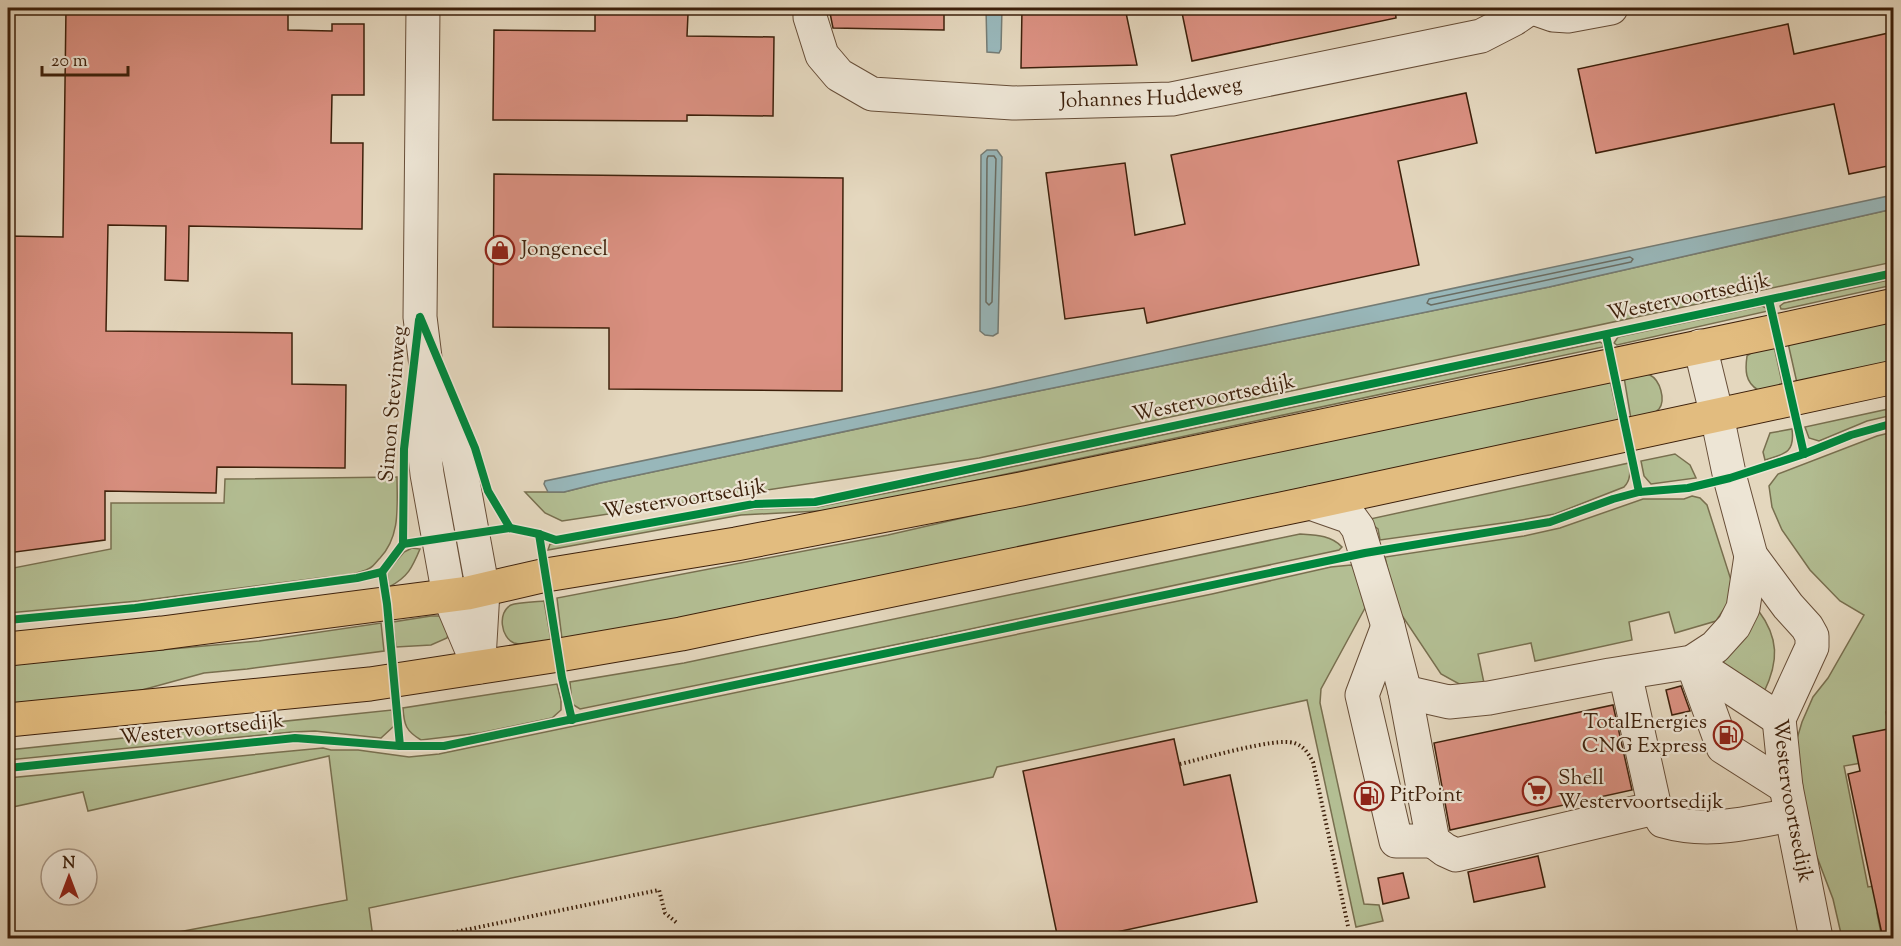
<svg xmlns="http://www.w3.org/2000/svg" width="1901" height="946" font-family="'Sorts Mill Goudy',serif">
	<rect width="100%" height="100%" fill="#e4d7be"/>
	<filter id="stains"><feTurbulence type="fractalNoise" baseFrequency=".00333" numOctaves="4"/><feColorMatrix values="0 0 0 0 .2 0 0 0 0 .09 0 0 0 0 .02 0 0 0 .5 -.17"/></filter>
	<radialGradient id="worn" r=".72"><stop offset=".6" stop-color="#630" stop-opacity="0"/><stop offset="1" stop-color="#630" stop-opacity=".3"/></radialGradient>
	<g fill="#b3be93" stroke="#786f4f" stroke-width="1.5">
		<polygon points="1893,209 1893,262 979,458 562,521 545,513 525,492 564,492 600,483 994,400 1549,287"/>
		<polygon points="1893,279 1893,285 1785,309 1781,309 1780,306 1784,303"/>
		<polygon points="1762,306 1768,309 1768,311 1617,345 1614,343 1618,337"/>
		<polygon points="1893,321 1893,362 1797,383 1788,343"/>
		<polygon points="1600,342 1603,344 1603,347 837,510 741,515 548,550 550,544 559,544 729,513 755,509 817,507 917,487"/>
		<path d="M1774,346L1783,387L1758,390C1745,382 1745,370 1747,356L1756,350Z"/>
		<path d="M1640,374C1643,374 1647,374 1650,375C1660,380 1666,400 1659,409C1653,416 1639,417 1631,419L1624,377Z"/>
		<polygon points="1610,380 1619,421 711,613 562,639 557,598 888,535 1128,480"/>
		<polygon points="1893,408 1893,415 1867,421 1819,441 1809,438 1805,427"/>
		<path d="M1792,429C1795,453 1785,454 1765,460L1763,452L1770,433Z"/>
		<polygon points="1893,432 1893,710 1886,712 1890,731 1861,763 1844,766 1868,887 1893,883 1893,910 1877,913 1882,938 1842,938 1833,899 1806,828 1793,752 1802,722 1813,697 1828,678 1864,615 1840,601 1810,570 1782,530 1772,507 1769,486 1778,474 1877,436"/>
		<polygon points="1675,454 1690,465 1696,478 1651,484 1644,476 1641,461"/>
		<path d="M1629,463C1630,472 1631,480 1624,487L1555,514L1510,522L1380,540L1378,529L1370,523V519Z"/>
		<path d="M397,477C397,505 401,536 380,558C377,561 374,566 370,568C356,576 335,576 319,578L138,601L8,613V569L111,549V503H224L225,479Z"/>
		<polygon points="1692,496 1700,498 1707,505 1731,580 1730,600 1716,621 1675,633 1669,612 1629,622 1632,640 1535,661 1531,643 1478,654 1484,683 1461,685 1441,674 1395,605 1385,557 1524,536 1560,528 1643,499 1684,499"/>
		<path d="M1300,534C1315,535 1331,535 1342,547L1339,550L938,636L580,709L572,704L570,682L684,663Z"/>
		<path d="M412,548L420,549C412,568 408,577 389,587L387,572L404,552Z"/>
		<polygon points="1351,565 1357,570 1365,608 1321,689 1320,703 1364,904 1379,905 1383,921 1356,927 1307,700 997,767 993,777 369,908 373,938 147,938 347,900 329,756 88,811 83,792 8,808 8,778 323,748 331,750 358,750 409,757 439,754 1212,594 1331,567"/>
		<path d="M544,601L551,640C540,642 526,647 514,643C501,638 497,612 511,605C518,602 536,602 544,601Z"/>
		<path d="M1758,610C1779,638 1779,661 1764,692L1720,667L1724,655Z"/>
		<polygon points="431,616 441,616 450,629 447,638 431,645 396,647 393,622"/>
		<polygon points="381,623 384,651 247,669 204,673 109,699 8,707 8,664 259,641"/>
		<path d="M557,684L561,700V710L552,718L480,733L421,740C406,731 404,725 403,708Z"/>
		<polygon points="392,710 394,726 381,738 315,731 292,732 8,760 8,750"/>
	</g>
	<g fill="#98b7ba" stroke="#747b74" stroke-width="1.5">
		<polygon points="986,8 1002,8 1001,49 999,53 987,52"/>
		<polygon points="987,150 997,150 1002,157 998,333 993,336 985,335 980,331 981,155"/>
		<polygon points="1893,195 1893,209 1549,287 994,400 600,483 564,492 548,492 544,484 545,481 989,389 1285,324"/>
	</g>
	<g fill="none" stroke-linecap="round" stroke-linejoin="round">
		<g stroke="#6a6c62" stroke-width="1.5">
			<polygon points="988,156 994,156 996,159 992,302 989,305 986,302 987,159"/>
			<polygon points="1630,257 1633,259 1631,262 1431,305 1427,303 1429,299"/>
		</g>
	</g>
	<g fill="#da9081" stroke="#3d200b" stroke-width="1.5">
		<polygon points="66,8 288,8 288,30 332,31 332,24 364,24 364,95 332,95 331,143 363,143 362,229 189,226 188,281 165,280 166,226 108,225 106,331 292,333 292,384 346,385 345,468 217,467 216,493 105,491 105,540 8,553 8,236 63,237"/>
		<polygon points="595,8 646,8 646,13 688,14 687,36 774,37 773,116 687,115 687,121 493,120 494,30 595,31"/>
		<polygon points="829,8 944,8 944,30 833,28"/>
		<polygon points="1022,8 1125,8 1137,65 1021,68"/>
		<polygon points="1181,8 1395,8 1396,18 1192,61"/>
		<polygon points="1788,24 1794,54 1893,32 1893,165 1849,174 1834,104 1596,153 1578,69"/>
		<polygon points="1466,93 1477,143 1398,161 1419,265 1147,323 1144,308 1065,319 1046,173 1125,163 1135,235 1185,224 1171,155"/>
		<polygon points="494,174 843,178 842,391 609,389 609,328 493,327"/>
		<polygon points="1681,686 1690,711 1672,715 1666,690"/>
		<polygon points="1613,705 1632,790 1450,830 1434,743"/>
		<polygon points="1893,728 1893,938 1883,939 1848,774 1860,771 1853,736"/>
		<polygon points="1174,739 1184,785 1230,775 1257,902 1084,939 1058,939 1023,771"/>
		<polygon points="1538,856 1545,887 1474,902 1468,872"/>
		<polygon points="1403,873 1409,898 1383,904 1378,878"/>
	</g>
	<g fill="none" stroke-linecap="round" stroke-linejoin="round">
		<g stroke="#674e38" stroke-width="35">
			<g id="minor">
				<polyline points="423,8 420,317 428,382 421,421 427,474 449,596 479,667"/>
				<path id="s1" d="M810,8V17L822,55L839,75L872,94L1013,103L1172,99L1481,36L1514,19L1530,8"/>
				<polyline points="1533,8 1553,15 1568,16 1611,8"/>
				<path id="s2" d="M1700,346L1717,416L1730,478L1751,556L1788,606L1807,627L1812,636V647L1779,719L1786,787L1816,938"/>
				<polyline points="428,382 444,414 459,460 483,591 479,659"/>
				<polyline points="1310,503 1350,517 1358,528 1388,626 1405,692 1433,841 1445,850 1456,855 1655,808"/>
				<polyline points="1388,626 1362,695 1396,841 1433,841"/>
				<polyline points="1692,662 1723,747 1786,787"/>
				<polyline points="1692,662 1779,719"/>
				<path d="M1625,673L1655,808L1663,821C1708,834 1747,823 1791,815"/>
				<polyline points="1405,692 1449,702 1489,698 1610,675 1692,662 1715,647 1734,626 1743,608 1751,556"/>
			</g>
		</g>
		<g stroke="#3d200b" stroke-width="35">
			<g id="major">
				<polyline points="8,649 162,633 468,593 546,575 736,544 1021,489 1776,331 1894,305"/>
				<polyline points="8,720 370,684 559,655 681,634 1310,503 1894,377"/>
			</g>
		</g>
		<g stroke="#3d200b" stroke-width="4" stroke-dasharray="1.5 3" stroke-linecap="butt">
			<path d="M1180,764C1202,759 1276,737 1294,743C1304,746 1308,753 1313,762L1348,926"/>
			<polyline points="426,938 659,890 665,913 677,923"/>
		</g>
		<use href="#minor" stroke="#ede5d5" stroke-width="33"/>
		<use href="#major" stroke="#e2bc7f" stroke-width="33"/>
		<g stroke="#ede5d5" stroke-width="11">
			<g id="cycleway">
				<polyline points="1769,300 1804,454"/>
				<polyline points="420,317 475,448 488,491 510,528"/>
				<polyline points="1606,335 1639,492"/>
				<polyline points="539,534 562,678 572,720"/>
				<polyline points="403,544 404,449 419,320"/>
				<polyline points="382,572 387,604 400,746"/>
				<polyline points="8,620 135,608 357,578 382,572 403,544 510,528 539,534 556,540 754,504 815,502 1894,273"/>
				<polyline points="8,768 295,738 400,746 444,746 1365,553 1550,522 1613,499 1639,492 1688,488 1730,478 1804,454 1851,435 1894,423"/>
			</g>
		</g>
		<use href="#cycleway" stroke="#00873e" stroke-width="8"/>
	</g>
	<defs>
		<g id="shop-ring" transform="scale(1.5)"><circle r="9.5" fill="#ede5d5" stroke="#8f2418" stroke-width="1.5"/><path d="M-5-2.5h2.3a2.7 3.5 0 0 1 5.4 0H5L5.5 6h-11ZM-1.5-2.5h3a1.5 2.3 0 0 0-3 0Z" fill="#8f2418"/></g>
		<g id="fuel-ring" transform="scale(1.5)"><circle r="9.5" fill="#ede5d5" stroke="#8f2418" stroke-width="1.5"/><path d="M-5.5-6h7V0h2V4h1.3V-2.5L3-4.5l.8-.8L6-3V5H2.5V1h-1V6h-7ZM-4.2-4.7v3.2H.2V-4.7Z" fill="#8f2418"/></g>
		<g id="supermarket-ring" transform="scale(1.5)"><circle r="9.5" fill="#ede5d5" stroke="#8f2418" stroke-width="1.5"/><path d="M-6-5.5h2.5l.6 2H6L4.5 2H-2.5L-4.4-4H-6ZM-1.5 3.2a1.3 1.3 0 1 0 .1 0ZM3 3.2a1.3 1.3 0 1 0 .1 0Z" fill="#8f2418"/></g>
	</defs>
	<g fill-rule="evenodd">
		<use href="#shop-ring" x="500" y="250"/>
		<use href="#fuel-ring" x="1728" y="735"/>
		<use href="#supermarket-ring" x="1537" y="791"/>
		<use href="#fuel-ring" x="1369" y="796"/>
	</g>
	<g text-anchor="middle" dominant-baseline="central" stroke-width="4.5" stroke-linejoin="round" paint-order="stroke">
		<g font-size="21" fill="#3d200b" stroke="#ede5d5">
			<text stroke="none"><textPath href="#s1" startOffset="393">Johannes Huddeweg</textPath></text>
			<text transform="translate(1689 298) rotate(-12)">Westervoortsedijk</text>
			<text transform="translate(1214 399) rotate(-12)">Westervoortsedijk</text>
			<text transform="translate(394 404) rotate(-85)">Simon Stevinweg</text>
			<text transform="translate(685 500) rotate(-9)">Westervoortsedijk</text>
			<text transform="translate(202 730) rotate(-6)">Westervoortsedijk</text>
			<text stroke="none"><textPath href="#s2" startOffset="490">Westervoortsedijk</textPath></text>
		</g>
		<g font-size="21" fill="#3d200b" stroke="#ede5d5" text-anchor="start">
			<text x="521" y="250">Jongeneel</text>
			<text x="1707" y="723" text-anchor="end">TotalEnergies<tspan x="1707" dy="24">CNG Express</tspan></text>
			<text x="1558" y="779">Shell<tspan x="1558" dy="24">Westervoortsedijk</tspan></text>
			<text x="1390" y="796">PitPoint</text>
		</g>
	</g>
	<rect width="1901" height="946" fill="none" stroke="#e4d7be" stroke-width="30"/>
	<rect x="9" y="9" width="1883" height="928" fill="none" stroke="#3d200b" stroke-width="3"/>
	<rect x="15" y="15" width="1871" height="916" fill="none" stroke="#3d200b" stroke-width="1.5"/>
	<g transform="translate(69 877)"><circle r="28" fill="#ede5d5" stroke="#a79684" stroke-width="1.5"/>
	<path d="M0-4.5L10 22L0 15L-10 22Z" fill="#8f2418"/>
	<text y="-9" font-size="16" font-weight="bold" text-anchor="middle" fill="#3d200b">N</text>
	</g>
	<path d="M42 66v9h86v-9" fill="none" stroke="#3d200b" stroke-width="3"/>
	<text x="51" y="66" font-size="18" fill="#3d200b" stroke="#ede5d5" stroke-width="4.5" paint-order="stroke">20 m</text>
	<rect width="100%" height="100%" filter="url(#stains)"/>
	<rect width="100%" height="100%" fill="url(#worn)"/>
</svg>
